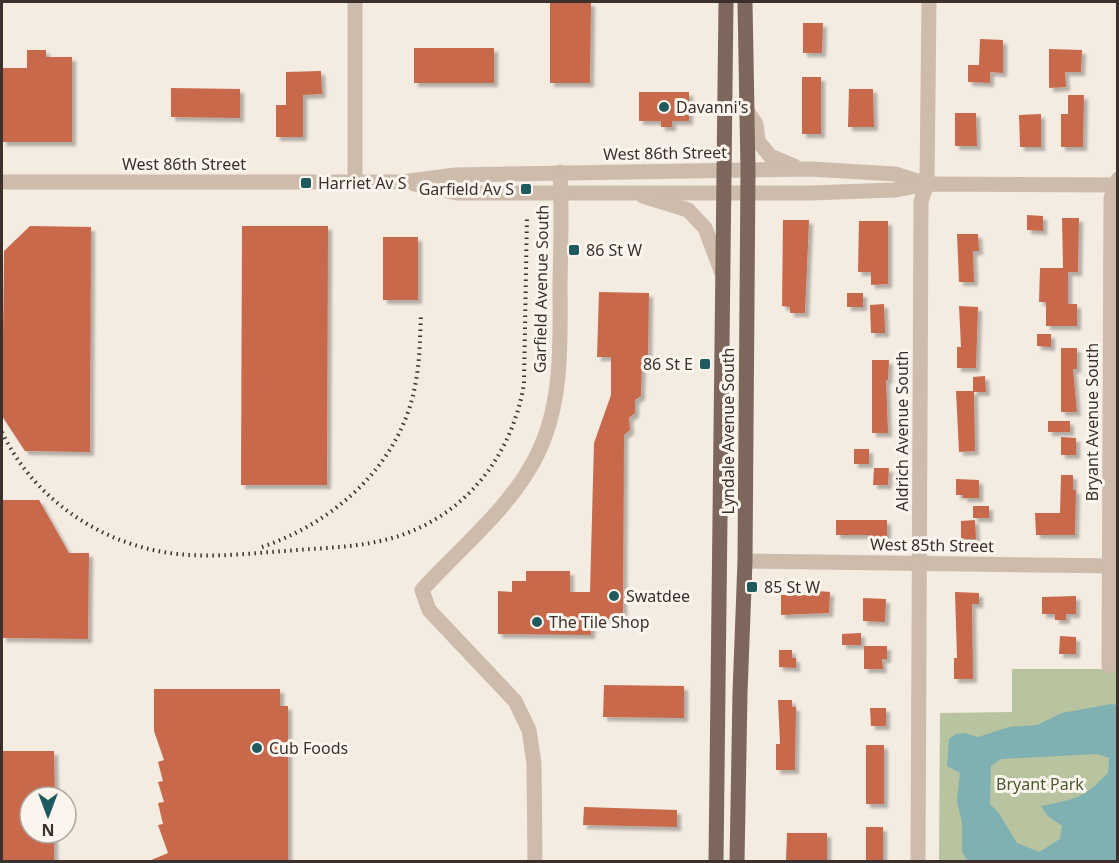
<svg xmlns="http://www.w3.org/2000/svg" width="1119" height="863" font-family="'Noto Sans',sans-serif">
	<defs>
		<filter id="shadow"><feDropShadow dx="4" dy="4" stdDeviation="1.5" flood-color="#0004"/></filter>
	</defs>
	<rect width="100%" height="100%" fill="#f4ebe1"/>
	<polygon fill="#b8c4a0" points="1012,669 1117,669 1117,861 939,862 940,713 1012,712"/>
	<path fill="#7fb0b2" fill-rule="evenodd" d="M1111,704L1118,705L1117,861H968L962,852V823L957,801L960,773L947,766L949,739L956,734L964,733L978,737L1009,727L1037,725L1062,713ZM1097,754L1109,758L1108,773C1083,799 1075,799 1041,806L1048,816L1062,826L1060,839L1039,852L1017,843L998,812L990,804L991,766L1001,759Z"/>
	<g fill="#c8694b" filter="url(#shadow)">
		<polygon points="550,2 591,2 590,83 550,83"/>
		<polygon points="803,23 823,23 822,53 803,53"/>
		<polygon points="980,39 1003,40 1003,73 990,72 990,83 968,82 968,65 979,65"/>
		<rect x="414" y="48" width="80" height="35"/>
		<polygon points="1049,49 1082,50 1081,72 1065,72 1066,87 1049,88"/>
		<polygon points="27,50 46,50 46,57 72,57 72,142 2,142 2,68 27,68"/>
		<polygon points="321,71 322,94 303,95 303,137 276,137 276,105 286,105 286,72"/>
		<rect x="802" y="77" width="19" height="57"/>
		<polygon points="171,88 240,89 240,118 171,117"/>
		<polygon points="849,89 873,89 874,127 848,127"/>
		<polygon points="639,92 689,92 689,121 672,121 672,127 661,127 661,121 639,121"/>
		<polygon points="1068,95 1084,95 1083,147 1061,147 1061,114 1068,114"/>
		<polygon points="955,113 976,113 977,146 955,146"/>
		<polygon points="1041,114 1041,147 1020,147 1019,115"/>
		<polygon points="1027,215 1043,216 1043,231 1027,230"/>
		<polygon points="1062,218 1079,218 1078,272 1068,272 1068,304 1077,304 1077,326 1046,326 1046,302 1039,302 1040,268 1063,268"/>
		<polygon points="783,220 809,220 805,313 790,313 790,307 782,306"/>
		<polygon points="859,221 888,221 888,284 871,285 871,272 858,272"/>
		<polygon points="30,226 91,227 90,452 25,451 2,416 4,251"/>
		<polygon points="242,226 328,226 327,485 241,485"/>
		<polygon points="957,234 978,234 979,251 973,251 974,282 959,282"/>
		<rect x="383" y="237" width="35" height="63"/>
		<polygon points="599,292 649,293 648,358 642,363 641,396 635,400 635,413 629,418 630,430 624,435 623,619 592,619 591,635 498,634 498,591 512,592 512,581 526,581 526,571 570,571 570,592 590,592 594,443 611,395 611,357 597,357"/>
		<rect x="847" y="293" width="16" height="14"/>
		<polygon points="884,304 885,333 871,333 870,305"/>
		<polygon points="959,306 978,307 976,368 957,368 957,347 961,347"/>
		<polygon points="1037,334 1051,334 1051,347 1037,346"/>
		<polygon points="1061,348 1077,348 1077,369 1073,369 1077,412 1061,412"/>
		<polygon points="872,360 889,360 888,380 886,380 888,433 872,433"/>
		<polygon points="985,376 986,392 974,392 975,451 959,452 956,391 973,391 973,377"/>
		<rect x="1048" y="421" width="22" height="11"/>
		<polygon points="1061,437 1076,438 1076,455 1061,455"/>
		<rect x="854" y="449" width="15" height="15"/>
		<polygon points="874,468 889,468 888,485 873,485"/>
		<polygon points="1061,475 1073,475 1073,490 1076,490 1075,535 1036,535 1035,513 1060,513"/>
		<polygon points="956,479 979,480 979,498 963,498 963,495 956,495"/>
		<polygon points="2,500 39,500 69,553 89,553 88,639 2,638"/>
		<rect x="973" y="506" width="16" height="12"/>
		<polygon points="836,520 887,520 887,538 869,538 869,535 836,535"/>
		<polygon points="975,520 976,539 961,539 961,521"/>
		<polygon points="817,591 830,592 829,613 781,615 781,595 817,595"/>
		<polygon points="955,592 979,593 979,604 972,604 973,679 954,679 954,658 957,658"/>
		<polygon points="1076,596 1076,614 1066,614 1066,620 1055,620 1055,614 1042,614 1042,597"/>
		<polygon points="863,598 886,599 885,622 863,621"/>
		<polygon points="861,633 861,645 842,645 842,634"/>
		<polygon points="1060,636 1076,637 1076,654 1059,654"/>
		<polygon points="864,646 887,646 887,659 882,659 883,669 864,669"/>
		<polygon points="779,650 792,650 792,658 796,658 796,668 779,667"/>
		<polygon points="604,685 684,686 684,718 603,717"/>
		<polygon points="154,689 280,689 280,706 288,706 288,861 149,861 168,853 158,825 163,824 158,803 164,802 158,782 163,781 158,762 164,760 154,731"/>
		<polygon points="778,700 792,700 792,707 796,707 795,770 776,770 776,744 780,744"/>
		<polygon points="870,708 886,708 886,726 871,726"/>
		<rect x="866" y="745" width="18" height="59"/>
		<polygon points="2,751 54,751 55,797 30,797 30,833 54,833 54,861 2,861"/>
		<polygon points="584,807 677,810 677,827 583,825"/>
		<rect x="866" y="827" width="17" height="34"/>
		<polygon points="787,833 827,833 827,861 786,861"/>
	</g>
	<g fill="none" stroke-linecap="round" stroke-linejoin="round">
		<g stroke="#cdbbac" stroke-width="15">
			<polyline points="355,2 355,182"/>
			<polyline points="747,111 756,124 758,141 770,156 794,166"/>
			<polyline points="2,182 402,182 455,175 810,169 895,174 927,184"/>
			<polyline points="414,184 457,193 810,193 894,190 927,184 1118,185"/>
			<polyline points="643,196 688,210 705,228 723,276"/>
			<polyline points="745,561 1117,566"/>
			<polyline points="1109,666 1111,198 1118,179"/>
			<path d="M535,862L534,763L529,730L515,701L429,610L422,590C460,548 508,510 535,459C564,404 560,342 560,281C561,245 562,208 560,172"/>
			<polyline points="918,862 921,201 927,184 929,2"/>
		</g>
		<g stroke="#7d675c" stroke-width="15">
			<polyline points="716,862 726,2"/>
			<polyline points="737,862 740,693 745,561 748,170 745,2"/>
		</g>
		<g stroke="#3b302b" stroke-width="4" stroke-dasharray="1.5 4.5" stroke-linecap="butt">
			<path d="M2,432C36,504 111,551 190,555C222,557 254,553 285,551C317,548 350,548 380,541C459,524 511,461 524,384L527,215"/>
			<path d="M262,547C335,522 400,465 415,386C420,362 420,338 421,313"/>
		</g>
	</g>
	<g fill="#1f5a5e" stroke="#fbf5ee" stroke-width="2">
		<circle cx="664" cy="107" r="6"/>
		<rect x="300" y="177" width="12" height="12" rx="3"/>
		<rect x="520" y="183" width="12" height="12" rx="3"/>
		<rect x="568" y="244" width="12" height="12" rx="3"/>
		<rect x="699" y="358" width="12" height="12" rx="3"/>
		<rect x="746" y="581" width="12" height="12" rx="3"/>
		<circle cx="614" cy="596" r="6"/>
		<circle cx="537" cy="622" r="6"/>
		<circle cx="257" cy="748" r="6"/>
	</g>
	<g text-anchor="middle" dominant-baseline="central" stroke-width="6" stroke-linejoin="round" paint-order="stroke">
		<g font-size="16" fill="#3b302b" stroke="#fbf5ee" text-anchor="start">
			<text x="676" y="107">Davanni's</text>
			<text x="318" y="183">Harriet Av S</text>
			<text x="514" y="189" text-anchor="end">Garfield Av S</text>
			<text x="586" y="250">86 St W</text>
			<text x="693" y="364" text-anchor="end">86 St E</text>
			<text x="764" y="587">85 St W</text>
			<text x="626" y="596">Swatdee</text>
			<text x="549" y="622">The Tile Shop</text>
			<text x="269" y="748">Cub Foods</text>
		</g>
		<g font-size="16" fill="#3b302b" stroke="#fbf5ee">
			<text transform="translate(665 153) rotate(-1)">West 86th Street</text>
			<text x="184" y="164">West 86th Street</text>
			<text transform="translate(541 289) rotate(-89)">Garfield Avenue South</text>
			<text transform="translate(1092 422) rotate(-90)">Bryant Avenue South</text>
			<text transform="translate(728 431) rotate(-90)">Lyndale Avenue South</text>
			<text transform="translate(902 431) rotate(-90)">Aldrich Avenue South</text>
			<text transform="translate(932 545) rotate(1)">West 85th Street</text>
		</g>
		<g font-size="16" fill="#4a5a2e" stroke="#fbf5ee">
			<text x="1040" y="784">Bryant Park</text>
		</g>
	</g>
	<rect width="1119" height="863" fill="none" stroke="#3b302b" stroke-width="6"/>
	<g transform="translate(48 815) rotate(180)"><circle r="28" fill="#fbf5ee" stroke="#aea6a0" stroke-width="1.5"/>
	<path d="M0-4.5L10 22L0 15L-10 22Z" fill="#1f5a5e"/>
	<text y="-9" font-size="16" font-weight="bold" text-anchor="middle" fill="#3b302b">N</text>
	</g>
</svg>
